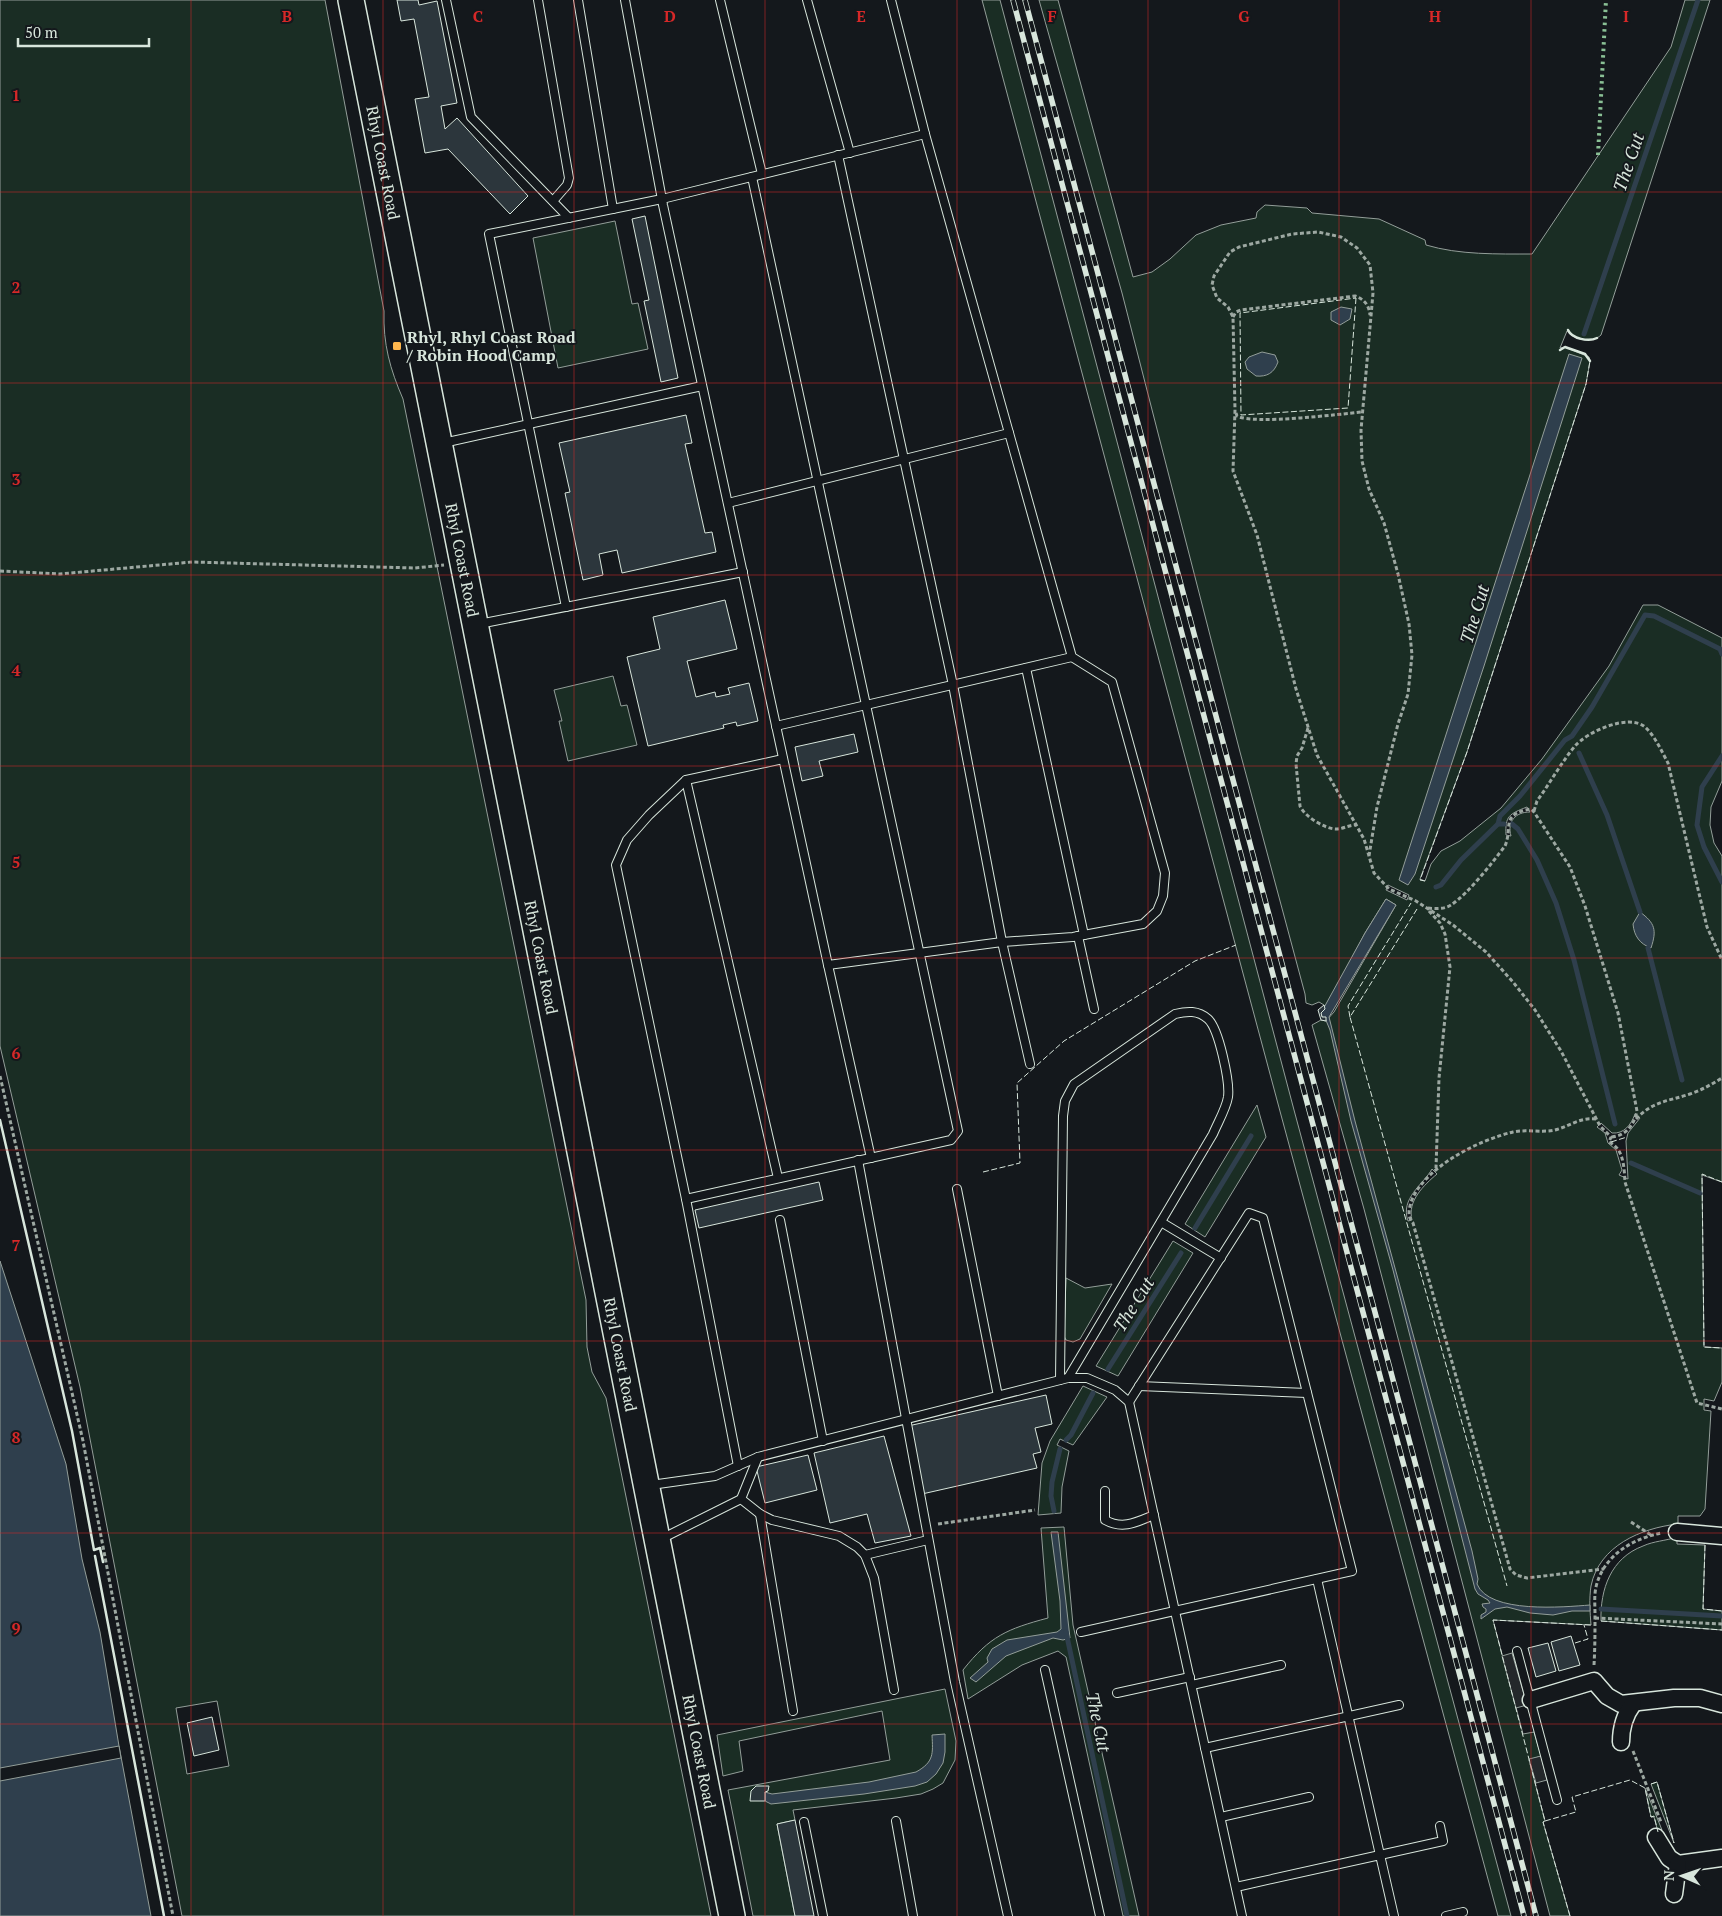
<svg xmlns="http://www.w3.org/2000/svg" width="1722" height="1916" font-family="'PT Serif',serif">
	<rect width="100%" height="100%" fill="#14181c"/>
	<g fill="#1a2d24" stroke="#939e99" fill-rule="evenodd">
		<path d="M0,0H325L384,311C383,344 390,369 403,399L586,1300L587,1347L592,1372L606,1398L711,1916H182L80,1387L0,1046ZM217,1701L229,1766L187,1774L176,1708Z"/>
		<polygon points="982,0 1000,0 1294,1110 1511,1916 1498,1916 1281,1115"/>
		<path d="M1039,0H1058L1133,277L1152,272L1170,259L1196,235L1221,225L1256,218L1257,212L1265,205L1307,208L1312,213L1379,219L1425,240L1426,245C1459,255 1498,254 1532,254L1671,47L1685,0H1710L1601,335C1592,344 1574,340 1567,331L1560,348L1565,347L1589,357L1590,361L1586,384L1467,752L1420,879L1425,881L1431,864L1441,851L1460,841L1501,808L1542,759L1609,666L1643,605H1658L1722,638V781L1711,807L1710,825L1714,843L1722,856V1182L1702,1175L1704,1347L1722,1348V1382L1714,1401L1704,1399V1410L1711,1411L1705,1509L1700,1516H1678V1524C1641,1528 1599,1546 1591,1586C1589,1599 1590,1612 1591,1625L1493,1620L1523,1734L1534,1732L1541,1756L1529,1760L1545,1821L1543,1822L1570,1916H1550L1364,1209L1312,1025L1321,1020L1326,1021L1334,1012L1396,905L1386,899L1365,933L1325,1009L1324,1005L1319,1002L1312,1005L1306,1003L1305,994L1240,752L1122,293ZM1527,807L1530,812C1515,812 1507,822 1511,836L1506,835C1505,816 1509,814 1527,807ZM1388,885L1409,895L1407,900L1386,890ZM1635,1114L1640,1118L1628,1133L1626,1141L1628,1179L1619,1175L1622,1170L1616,1150L1608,1143L1605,1133L1597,1127L1601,1123L1612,1133C1624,1134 1631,1125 1635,1114ZM1432,1169L1437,1174C1424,1185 1407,1201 1412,1220L1408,1221C1400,1198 1423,1185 1432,1169Z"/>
		<polygon points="615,221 632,304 638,303 648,349 558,368 533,238"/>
		<polygon points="613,676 621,706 627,705 637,745 568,761 559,721 562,721 554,690"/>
		<polygon points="1257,1105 1266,1137 1205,1237 1185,1224"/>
		<polygon points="1173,1241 1193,1253 1118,1376 1096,1366"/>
		<polygon points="1066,1278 1085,1288 1112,1284 1080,1339 1073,1342 1066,1340 1064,1336"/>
		<polygon points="1083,1386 1107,1397 1073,1445 1060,1439 1057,1445 1069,1451 1062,1487 1061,1513 1038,1515 1042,1463 1050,1441"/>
		<path d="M1064,1527L1073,1625L1139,1916H1123L1066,1657L1058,1651L1022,1665L968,1699L963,1670C990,1636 1007,1629 1048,1618L1041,1528Z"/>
		<path d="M1677,1537V1544L1705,1545L1703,1609L1722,1611V1630L1601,1621C1600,1589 1611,1558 1643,1546C1654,1541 1665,1541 1677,1537Z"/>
		<polygon points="945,1689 956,1741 955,1760 943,1783 933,1789 921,1794 896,1798 793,1810 795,1820 777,1824 795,1916 753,1916 728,1790 890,1760 882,1711 739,1741 743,1771 723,1776 717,1735"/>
		<polygon points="1657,1782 1674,1843 1651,1784"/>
		<polygon points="1645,1788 1662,1830 1658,1832 1654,1817 1651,1817"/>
	</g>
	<g fill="#24282b" stroke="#939e99">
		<polygon points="1512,1653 1527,1705 1516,1708 1502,1656"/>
		<polygon points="1541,1756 1547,1780 1536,1783 1529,1759"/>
	</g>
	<g fill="#2f3f4d" stroke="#939e99">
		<polygon points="1341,307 1352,309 1350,319 1340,325 1331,320 1331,312"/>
		<path d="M1262,352L1275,355L1278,362C1274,373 1267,377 1256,376L1247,369L1245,362L1249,357Z"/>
		<polygon points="1569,354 1582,358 1484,666 1415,874 1408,885 1399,880"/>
		<path d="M1386,899L1396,905L1329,1017L1355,1121L1472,1551L1478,1579L1477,1584C1489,1614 1564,1607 1590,1605V1611H1572L1553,1615L1530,1613L1507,1607L1495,1609L1481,1619V1615L1486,1612V1609L1483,1607L1482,1604L1490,1603L1488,1600L1478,1594L1475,1589L1393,1270L1351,1121L1330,1030L1325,1018L1322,1017L1321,1013L1365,933Z"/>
		<path d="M1640,912C1655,923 1657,930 1651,948C1640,944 1634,936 1633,924Z"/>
		<polygon points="0,1261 66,1464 82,1559 100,1632 119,1746 151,1916 0,1916"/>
		<polygon points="1051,1532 1058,1532 1070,1638 1063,1640 1053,1638 1006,1656 976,1682 970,1678 988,1662 987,1658 992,1649 1007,1640 1057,1632 1061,1629 1060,1601"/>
		<path d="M945,1734V1752L943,1763L936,1774L927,1782L915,1786L864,1794L771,1804L765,1801V1792L772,1794L869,1782L916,1772C934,1762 933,1754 932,1735Z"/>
	</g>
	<polygon fill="#14181c" stroke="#939e99" points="119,1746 121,1758 0,1781 0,1768"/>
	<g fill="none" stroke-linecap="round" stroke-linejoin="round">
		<g stroke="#2f3f4d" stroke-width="5">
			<polyline points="1584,334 1698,0"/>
			<polyline points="1579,753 1607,815 1640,912"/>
			<polyline points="1722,756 1702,787 1697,825 1704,847 1722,882"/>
			<polyline points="1498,824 1500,816 1520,796 1565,740 1572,736 1592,707 1645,615 1654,616 1720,649 1722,654"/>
			<polyline points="1512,824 1518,829 1537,860 1556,903 1574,960 1615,1124"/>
			<polyline points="1436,887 1441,885 1461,860 1498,824 1504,824"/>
			<polyline points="1648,948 1682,1080"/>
			<polyline points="1631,1163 1700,1193"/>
			<polyline points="1195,1228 1251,1136"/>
			<polyline points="1108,1369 1181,1253"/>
			<polyline points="1066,1440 1071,1435 1093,1393"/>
			<polyline points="1054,1511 1051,1496 1052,1482 1060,1449"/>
			<polyline points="1601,1609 1722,1616"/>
			<polyline points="1066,1632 1127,1916"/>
		</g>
	</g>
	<g fill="#2c363c" stroke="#d8e6dc">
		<polygon points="397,0 418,0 419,5 437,1 457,103 441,106 445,129 457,118 528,196 510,214 448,149 425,153 415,99 429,97 414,19 401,21"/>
		<polygon points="645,216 678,378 661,382 644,301 649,300 632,219"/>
		<polygon points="686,415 692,443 685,444 705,533 712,532 716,552 622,573 617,550 599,554 603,575 583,580 565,493 570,492 559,443"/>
		<polygon points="725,600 737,649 687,661 696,697 715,692 716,697 730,694 728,688 749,683 758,721 737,726 736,722 723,725 724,728 648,746 627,657 660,649 653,617"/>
		<polygon points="854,734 858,752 819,761 823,776 802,781 795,747"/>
		<polygon points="1324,1005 1325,1009 1321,1013 1322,1017 1326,1017 1326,1021 1321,1020 1318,1010"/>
		<polygon points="819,1182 823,1200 699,1228 695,1210"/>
		<polygon points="1046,1395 1052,1424 1035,1428 1041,1452 1033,1454 1037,1468 922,1494 908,1426"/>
		<polygon points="884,1436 911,1536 875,1543 867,1514 830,1523 814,1453"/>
		<polygon points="808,1455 817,1490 765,1503 756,1467"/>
		<polygon points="1571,1636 1580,1665 1559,1671 1551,1642"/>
		<polygon points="1548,1643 1556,1671 1536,1677 1528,1648"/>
		<polygon points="212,1717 219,1750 194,1756 187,1723"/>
		<polygon points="756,1786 769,1786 768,1791 765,1792 765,1801 750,1801 751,1791"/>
		<polygon points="795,1820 814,1916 795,1916 777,1824"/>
	</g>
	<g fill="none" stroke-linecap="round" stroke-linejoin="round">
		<g stroke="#d8e6dc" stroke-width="10">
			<g id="lane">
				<polyline points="446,0 471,117 569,218"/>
				<polyline points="538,0 569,178 567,185 553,201"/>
				<polyline points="578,0 613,209"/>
				<polyline points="625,0 663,205 828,965 1002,942 1073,937 1143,924 1157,911 1163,896 1165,873 1112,682 1072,657 925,134 891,0"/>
				<polyline points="720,0 762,174"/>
				<polyline points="807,0 850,153"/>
				<polyline points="838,155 953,685 1002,942 1030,1064"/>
				<polyline points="443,443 702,386"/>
				<polyline points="728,503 1009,433"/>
				<polyline points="566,607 489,234 662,199 925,134"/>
				<polyline points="479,624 743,572"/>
				<polyline points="1026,668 1084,935"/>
				<polyline points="776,726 1072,657"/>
				<polyline points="686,780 778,1178"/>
				<polyline points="1078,936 1094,1009"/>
				<polyline points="828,965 871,1158"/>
				<polyline points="858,1160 955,1682 1008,1916"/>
				<polyline points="957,1189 998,1396"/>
				<polyline points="686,1199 951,1140 958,1131 752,177"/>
				<polyline points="780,1220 823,1441"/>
				<polyline points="1161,1222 1221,1258"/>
				<path d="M1060,1380L1063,1116L1065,1101L1074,1084L1175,1014C1187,1011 1198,1010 1208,1019C1219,1029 1230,1082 1228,1097C1226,1109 1218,1122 1213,1134L1068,1378"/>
				<polyline points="1139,1386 1307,1393"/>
				<polyline points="738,1466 686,1199 616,865 627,840 649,815 686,780 783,759"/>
				<polyline points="651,1485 715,1476 758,1457 1068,1378 1087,1378 1115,1390 1129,1402 1242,1916"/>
				<path d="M1105,1491V1520C1123,1530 1137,1522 1154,1515"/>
				<polyline points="741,1499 760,1514 772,1520 839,1536 857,1547 865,1555 874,1578 894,1690"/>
				<polyline points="760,1514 793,1711"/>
				<polyline points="661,1539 741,1499 758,1457"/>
				<polyline points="865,1555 928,1540"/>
				<polyline points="1317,1579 1380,1855 1443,1841 1440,1826"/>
				<polyline points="1081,1632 1352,1571 1263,1218 1249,1213 1129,1402"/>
				<polyline points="1517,1651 1557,1800"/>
				<polyline points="1045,1670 1100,1916"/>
				<polyline points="1192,1685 1281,1665"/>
				<polyline points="1117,1693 1190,1677"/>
				<polyline points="1205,1748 1399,1705"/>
				<polyline points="1221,1817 1309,1797"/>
				<polyline points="896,1821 913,1916"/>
				<polyline points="804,1822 823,1916"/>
				<polyline points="1236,1887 1380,1855 1394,1916"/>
				<polyline points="1446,1916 1463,1912"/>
			</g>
		</g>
		<g stroke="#d8e6dc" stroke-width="19">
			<g id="street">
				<polyline points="1677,1532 1722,1536"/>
				<polyline points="1531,1700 1594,1681 1607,1696 1621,1704 1674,1698 1700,1698 1722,1704"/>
				<path d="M1621,1742C1621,1728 1624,1716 1633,1704"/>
				<polyline points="1656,1837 1669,1858 1678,1864 1722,1858"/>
				<polyline points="1674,1894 1678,1864"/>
			</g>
		</g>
		<g stroke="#d8e6dc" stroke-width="28">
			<g id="primary">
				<path id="s1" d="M351,0L732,1916"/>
			</g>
		</g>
		<g stroke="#9da8a2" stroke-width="3" stroke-dasharray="4 2.5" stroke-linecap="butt">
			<path d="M1233,317L1236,312L1241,310L1355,296C1364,299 1369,305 1370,315"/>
			<path d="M1236,413L1237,416C1254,425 1340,414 1362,412"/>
			<polyline points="0,571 60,574 192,562 415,568 444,565"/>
			<path d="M1308,728L1302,748L1297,756L1296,764L1300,806C1304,816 1325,829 1336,829C1343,829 1349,825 1356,825"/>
			<path d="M1534,811L1537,801C1550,783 1561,763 1575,746C1587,732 1628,713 1645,727C1655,736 1662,752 1668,763L1707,927L1722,960"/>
			<path d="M1369,856L1377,807L1398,724L1408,694L1412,655L1409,624L1398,574L1384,523L1369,489L1362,461L1361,430L1373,293L1370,265L1357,248L1341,237L1318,232L1292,234L1239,247L1230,252L1214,276L1212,285L1217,298L1228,307L1233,317L1235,410L1233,471L1257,535L1296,689L1317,755L1364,839L1374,873L1389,889L1416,901L1453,925L1486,952L1513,982L1535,1010L1561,1051L1600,1126L1611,1137L1609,1142C1624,1149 1624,1167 1625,1182L1697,1403L1722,1409"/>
			<path d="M1428,908C1436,909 1445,909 1451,905C1469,893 1492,863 1505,846C1513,827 1500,814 1531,809L1534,812L1570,867L1585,906L1618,1013L1637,1111C1634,1125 1626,1136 1611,1137"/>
			<polyline points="1429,911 1440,923 1445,934 1450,967 1439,1078 1436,1168"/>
			<polyline points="0,1076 83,1441 173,1916"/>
			<path d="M1596,1119C1580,1117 1570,1126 1555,1130C1542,1133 1527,1129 1513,1132C1479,1140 1424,1167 1411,1202C1409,1210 1407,1216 1413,1223L1510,1569L1516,1575L1527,1578L1604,1569"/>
			<path d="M1636,1119C1653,1101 1669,1101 1690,1094C1702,1090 1712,1084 1722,1078"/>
			<polyline points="1631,1522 1651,1535"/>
			<polyline points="938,1524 1035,1510"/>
			<polyline points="1595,1618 1722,1624"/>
			<path d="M1594,1665C1595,1648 1595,1631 1595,1614C1595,1605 1594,1596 1596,1587C1603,1556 1633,1538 1662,1533"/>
			<polyline points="1633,1751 1661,1822"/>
		</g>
		<use href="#lane" stroke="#14181c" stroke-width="8"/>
		<use href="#street" stroke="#14181c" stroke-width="16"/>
		<use href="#primary" stroke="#14181c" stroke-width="25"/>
		<g stroke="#d8e6dc" stroke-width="5.5">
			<g id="rail">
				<polyline points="1013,0 1524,1916"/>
				<polyline points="1025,0 1536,1916"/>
			</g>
		</g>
		<use href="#rail" stroke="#14181c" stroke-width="4" stroke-dasharray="11" stroke-linecap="butt"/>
		<polyline stroke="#8ac095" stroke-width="4" stroke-dasharray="2.5 4" stroke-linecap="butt" points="1598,155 1606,0"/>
		<g stroke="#d8e6dc" stroke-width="1" stroke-dasharray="6 2.5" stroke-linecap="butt">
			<polygon points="1356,298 1348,408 1241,415 1240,313"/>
			<polyline points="1425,881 1420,880 1467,752 1586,384 1590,361"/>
			<polyline points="1417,909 1350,1017 1507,1586"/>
			<polyline points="1350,1017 1348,1006 1411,903"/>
			<polyline points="1611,1142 1627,1137"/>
			<polyline points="983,1172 1020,1163 1017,1083 1064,1041 1195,961 1236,945"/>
			<polyline points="1722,1182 1702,1174 1704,1347 1722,1348"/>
			<polyline points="1705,1545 1703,1609 1722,1611"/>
			<polyline points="1601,1621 1722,1630"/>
			<polyline points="1575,1643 1588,1639 1584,1625"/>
			<polyline points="1651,1784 1657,1782 1674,1843"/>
			<polyline points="1545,1821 1576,1812 1572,1797 1630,1780 1645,1788 1651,1817 1654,1816 1658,1832"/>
			<polyline points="1570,1916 1543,1822 1545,1821 1493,1620 1591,1625"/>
		</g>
		<g stroke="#d8e6dc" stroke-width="2.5">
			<path d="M1568,330C1572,339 1589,342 1597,338"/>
			<polyline points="1560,350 1565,347 1585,354 1590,361"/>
			<polyline points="0,1120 72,1431 94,1550 100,1548 103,1562"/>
			<polyline points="95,1556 164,1916"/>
		</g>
	</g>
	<path fill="none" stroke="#d62828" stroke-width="1" stroke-opacity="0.55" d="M191,0V1916M383,0V1916M574,0V1916M765,0V1916M957,0V1916M1148,0V1916M1339,0V1916M1531,0V1916M0,192H1722M0,383H1722M0,575H1722M0,766H1722M0,958H1722M0,1150H1722M0,1341H1722M0,1533H1722M0,1724H1722"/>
	<rect fill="#ffb74d" stroke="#14181c" stroke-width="2" x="392" y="341" width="10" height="10" rx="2.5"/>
	<g text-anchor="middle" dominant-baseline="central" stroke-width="4" stroke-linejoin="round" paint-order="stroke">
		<g font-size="16" fill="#d8e6dc" stroke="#14181c">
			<text stroke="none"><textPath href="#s1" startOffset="166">Rhyl Coast Road</textPath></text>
			<text stroke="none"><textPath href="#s1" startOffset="571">Rhyl Coast Road</textPath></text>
			<text stroke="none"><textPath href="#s1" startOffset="976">Rhyl Coast Road</textPath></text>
			<text stroke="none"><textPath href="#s1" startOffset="1381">Rhyl Coast Road</textPath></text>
			<text stroke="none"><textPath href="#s1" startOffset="1786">Rhyl Coast Road</textPath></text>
		</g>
		<g font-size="16" font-weight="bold" fill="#d8e6dc" stroke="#14181c" text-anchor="start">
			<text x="407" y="337">Rhyl, Rhyl Coast Road<tspan x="407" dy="18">/ Robin Hood Camp</tspan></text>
		</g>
		<g font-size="18" font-style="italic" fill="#d8e6dc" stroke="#14181c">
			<text transform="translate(1628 162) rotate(-71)">The Cut</text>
			<text transform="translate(1474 614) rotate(-73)">The Cut</text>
			<text transform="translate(1133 1304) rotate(-58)">The Cut</text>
			<text transform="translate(1099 1722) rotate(78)">The Cut</text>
		</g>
	</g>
	<g font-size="16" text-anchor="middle" font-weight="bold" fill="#d62828" stroke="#14181c" stroke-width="4" stroke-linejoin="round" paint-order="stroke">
		<text x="287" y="22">B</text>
		<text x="478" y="22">C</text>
		<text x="670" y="22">D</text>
		<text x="861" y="22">E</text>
		<text x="1052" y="22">F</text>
		<text x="1244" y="22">G</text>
		<text x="1435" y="22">H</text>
		<text x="1626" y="22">I</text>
		<text x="16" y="101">1</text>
		<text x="16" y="293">2</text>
		<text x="16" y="485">3</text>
		<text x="16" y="676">4</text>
		<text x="16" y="868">5</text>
		<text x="16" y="1059">6</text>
		<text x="16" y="1251">7</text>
		<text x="16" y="1443">8</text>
		<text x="16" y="1634">9</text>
	</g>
	<g transform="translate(1682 1876) rotate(272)" stroke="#14181c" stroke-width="4" paint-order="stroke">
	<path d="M0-4L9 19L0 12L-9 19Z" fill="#d8e6dc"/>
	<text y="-8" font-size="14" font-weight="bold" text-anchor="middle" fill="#d8e6dc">N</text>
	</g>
	<path d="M18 38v8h131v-8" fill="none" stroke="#d8e6dc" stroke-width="2.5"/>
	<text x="25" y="38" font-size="15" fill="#d8e6dc" stroke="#14181c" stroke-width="4" paint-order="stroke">50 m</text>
</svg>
